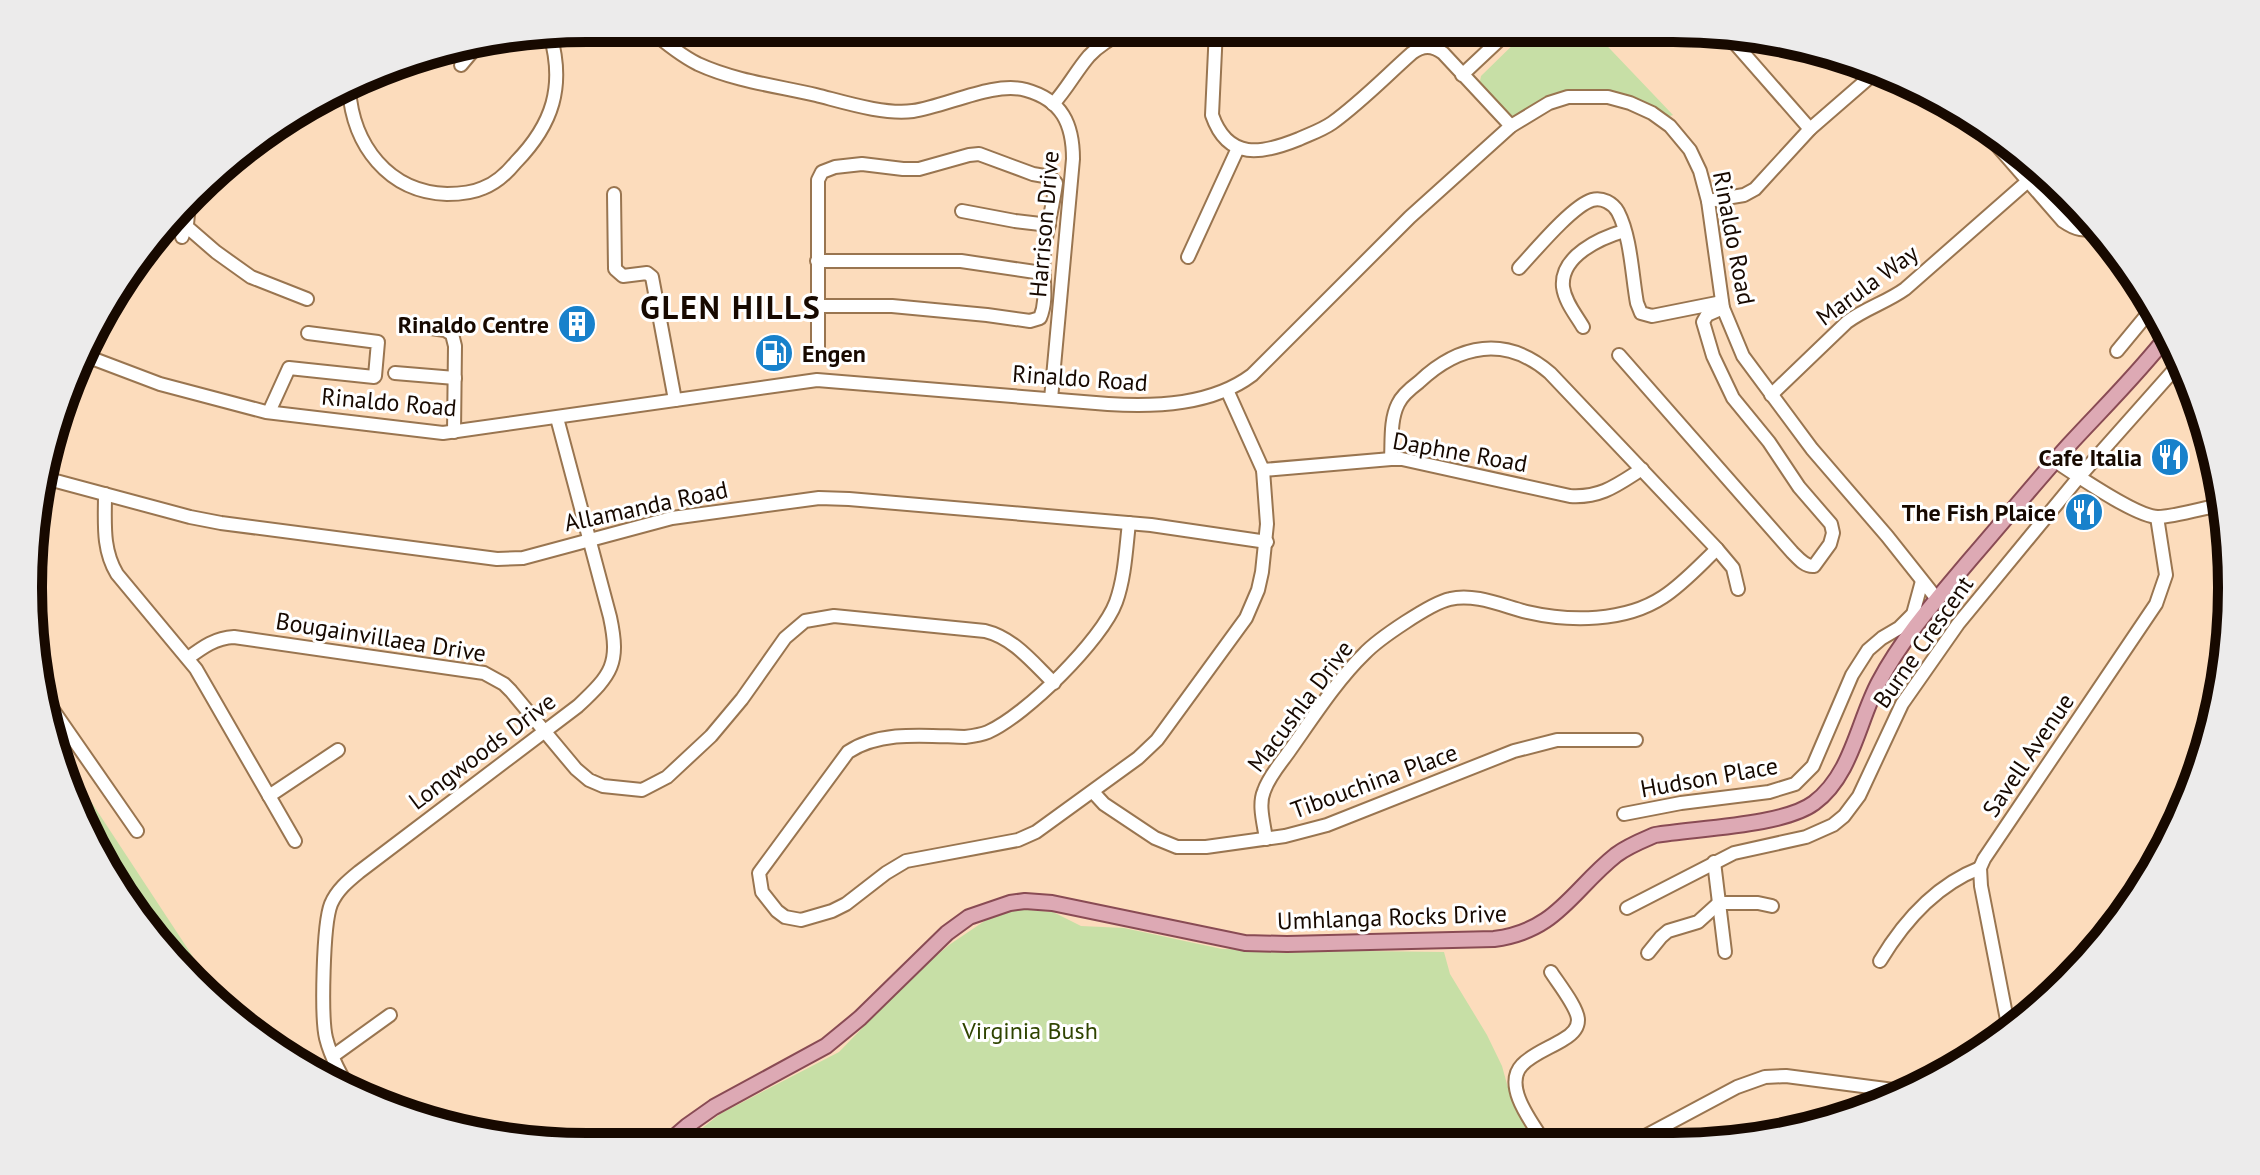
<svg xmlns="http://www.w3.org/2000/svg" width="2260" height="1175" font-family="'PT Sans',sans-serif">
	<rect width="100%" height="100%" fill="#fcdcbc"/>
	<g fill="#c7dfa6">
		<polygon points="1529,29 1591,29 1673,115 1667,117 1596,97 1546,103 1515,127 1479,86 1481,76"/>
		<polygon points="63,759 226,1007 192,983 86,835"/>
		<polygon points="1019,909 1053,912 1081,926 1124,928 1222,949 1444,952 1450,974 1487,1035 1502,1066 1510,1095 1533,1143 681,1145 720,1114 839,1052 915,974 949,945 986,920"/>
	</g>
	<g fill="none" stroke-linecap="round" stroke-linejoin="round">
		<g stroke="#997550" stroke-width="16">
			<g id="minor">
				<path d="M648,28C663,41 680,55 698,64C735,81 777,86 816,95C844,102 884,115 913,111C947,106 994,81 1026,90C1062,100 1073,124 1073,159L1051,399"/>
				<path d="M1216,29L1212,115C1228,161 1262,154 1299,139C1310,134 1322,130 1332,123C1361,102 1386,76 1412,53C1423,45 1432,45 1443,53L1511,126"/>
				<polyline points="1725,32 1810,129"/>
				<polyline points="461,65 477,46"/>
				<polyline points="1462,75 1511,29"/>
				<path d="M349,89C353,145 388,192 447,194C459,194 472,193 483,188C497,183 507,173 516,162C553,124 565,86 550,34"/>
				<path d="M1053,104C1067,89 1076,71 1089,56C1100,44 1114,37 1128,29"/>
				<path d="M1974,119L2063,221C2076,230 2084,232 2099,226"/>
				<polyline points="614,194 615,269 623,276 647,273 652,277 675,400"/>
				<polyline points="1708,201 1744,195 1755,189 1810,129 1878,70"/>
				<polyline points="962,211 1015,221 1049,225"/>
				<polyline points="186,226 216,252 251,277 307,299"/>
				<polyline points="182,237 187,224 189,205"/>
				<polyline points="1188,257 1238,148"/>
				<polyline points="817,261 961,261 1042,273"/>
				<path d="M1519,268C1534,252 1572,206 1592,200C1602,197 1613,203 1618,212C1631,237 1632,276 1637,303L1641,313L1652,316L1722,302"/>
				<polyline points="410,325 445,330 452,334 455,346 454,432"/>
				<path d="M1583,327C1576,315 1565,302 1563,287C1560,256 1600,238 1624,231"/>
				<path d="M818,348V180L822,172L835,167L862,164L903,169H919L969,155L979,154L1033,174L1050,177L1056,183C1053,207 1046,230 1044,254C1041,276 1049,297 1040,318L1030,321L987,315L892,306H819"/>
				<polyline points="2117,351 2155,305"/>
				<path d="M1619,355L1792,552C1798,558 1805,567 1814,566L1830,544L1833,533L1831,524L1799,487L1769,442L1733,398L1713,356L1703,322L1707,315L1723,308"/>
				<path d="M86,356L160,384L266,412L443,433L817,380L1108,404C1156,407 1212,405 1252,375L1410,217L1511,126L1549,103L1568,97H1608L1630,103L1652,113L1670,126L1690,150L1700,171L1708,201L1723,308L1743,356L1812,449L1887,536L1937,599"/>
				<polyline points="395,373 455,378"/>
				<path d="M1771,395L1847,322C1866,308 1887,302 1905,289L2028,181"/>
				<polyline points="269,412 289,368 374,377 375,376 378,342 308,333"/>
				<path d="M1391,459C1392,441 1390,420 1398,404C1402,395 1411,388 1419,382C1459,344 1506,335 1550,373L1717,549L1733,568L1738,589"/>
				<path d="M2055,461C2075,474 2136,517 2158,517C2174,517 2207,507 2225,504"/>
				<path d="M1263,470L1391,459H1402L1570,496C1601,498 1617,485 1642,469"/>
				<polyline points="41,477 190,517 221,523 497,559 523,558 672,518 819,498 849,499 1151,525 1267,542"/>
				<path d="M105,494C105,523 102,549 117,574L196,669L295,841"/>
				<path d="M1129,523C1126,548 1125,577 1116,602C1102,640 1026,715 988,732C981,735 973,736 965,737C927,736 881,730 848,752L759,873L762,892L777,911L785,917L801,920L832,911L846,904L886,873L906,861L1018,840L1036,832L1138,758L1157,740L1246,618L1258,590L1262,572L1267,524L1263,470L1227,390"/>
				<path d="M188,658C203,647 215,638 234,637L484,673L504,684L511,691L576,769L589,780L603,786L642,790L667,777L711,736L742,699L785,638L805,621L834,616L985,631C1014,638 1033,663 1054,683"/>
				<polyline points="44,697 137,831"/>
				<polyline points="1093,792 1104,804 1155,838 1177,847 1206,847 1285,836 1327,825 1514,751 1557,740 1636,740"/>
				<polyline points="269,796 338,750"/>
				<polyline points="1624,814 1681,803 1769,792 1795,784 1813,766 1852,675 1868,650 1882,638 1899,628 1913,614 1922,581"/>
				<path d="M1266,839C1264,824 1258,805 1264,791C1269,776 1281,763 1290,750C1312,719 1337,680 1364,654C1378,639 1431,603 1450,599C1475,593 1503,606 1527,612C1570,622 1625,622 1663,597C1683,584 1700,565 1717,549"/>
				<polyline points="1714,862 1725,952"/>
				<polyline points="1627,908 1734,853 1806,837 1833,825 1844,816 1859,796 1902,704 1958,624 2079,477 2181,362"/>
				<polyline points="1648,953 1661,937 1668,931 1698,922 1719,903 1758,903 1772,906"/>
				<path d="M1880,961C1904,921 1936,885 1980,868"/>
				<polyline points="2009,1030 1981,886 1980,868 1984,859 2156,604 2166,575 2157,517"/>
				<polyline points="333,1056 390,1015"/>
				<path d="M352,1094C342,1077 331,1058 326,1038C321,1017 323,924 331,904C337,890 348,881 359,872L578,706C612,674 620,664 610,617L557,418"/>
				<polyline points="1634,1142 1737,1087 1765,1077 1786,1076 1909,1092"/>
				<path d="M1545,1143C1533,1124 1502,1086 1522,1065C1532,1054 1552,1047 1564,1039C1571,1035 1578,1029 1578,1020C1578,1008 1558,983 1551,972"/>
			</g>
		</g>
		<g stroke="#894b54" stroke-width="18">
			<path id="major" d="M665,1145L687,1126L714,1107L826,1046L860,1018L947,933L969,917L1010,903L1025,901L1052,903L1245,943L1287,944L1494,939C1557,931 1572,890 1616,855C1628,846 1641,841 1655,835C1696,828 1783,826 1814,803C1852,775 1858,721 1879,682C1903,637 1937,599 1969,561C2002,523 2034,484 2068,446C2102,409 2138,374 2169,334"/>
		</g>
		<use href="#minor" stroke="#fff" stroke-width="12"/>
		<use href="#major" stroke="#dda9b4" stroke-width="14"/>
	</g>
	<defs>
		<g id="building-disc" transform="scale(2)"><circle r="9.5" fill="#1881cb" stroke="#fff"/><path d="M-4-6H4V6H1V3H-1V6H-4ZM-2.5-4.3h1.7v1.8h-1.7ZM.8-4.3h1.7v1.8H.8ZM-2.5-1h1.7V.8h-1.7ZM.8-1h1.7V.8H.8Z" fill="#fff"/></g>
		<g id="fuel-disc" transform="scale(2)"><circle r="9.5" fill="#1881cb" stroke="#fff"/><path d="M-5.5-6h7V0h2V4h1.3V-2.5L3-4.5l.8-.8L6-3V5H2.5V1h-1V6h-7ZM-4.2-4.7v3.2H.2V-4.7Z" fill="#fff"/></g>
		<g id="restaurant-disc" transform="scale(2)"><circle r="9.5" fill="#1881cb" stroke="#fff"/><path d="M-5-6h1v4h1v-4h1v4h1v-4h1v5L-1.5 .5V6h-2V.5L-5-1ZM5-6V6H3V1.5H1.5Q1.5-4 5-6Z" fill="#fff"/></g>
	</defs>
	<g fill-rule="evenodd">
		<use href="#building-disc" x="577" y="324"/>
		<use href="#fuel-disc" x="774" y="353"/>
		<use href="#restaurant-disc" x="2170" y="457"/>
		<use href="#restaurant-disc" x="2084" y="512"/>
	</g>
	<g text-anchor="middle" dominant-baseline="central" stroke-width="6" stroke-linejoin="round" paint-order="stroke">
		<g font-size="24" fill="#170900" stroke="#fff">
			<text transform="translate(1044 224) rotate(-85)">Harrison Drive</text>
			<text transform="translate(1734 238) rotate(79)">Rinaldo Road</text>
			<text transform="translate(1867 285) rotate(-36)">Marula Way</text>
			<text transform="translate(1080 378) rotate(4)">Rinaldo Road</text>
			<text transform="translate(389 402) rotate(5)">Rinaldo Road</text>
			<text transform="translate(1460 452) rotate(10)">Daphne Road</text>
			<text transform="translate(646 506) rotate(-12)">Allamanda Road</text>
			<text transform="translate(381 637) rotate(9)">Bougainvillaea Drive</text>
			<text transform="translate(1923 642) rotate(-55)">Burne Crescent</text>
			<text transform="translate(1300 706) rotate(-53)">Macushla Drive</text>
			<text transform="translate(482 751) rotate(-37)">Longwoods Drive</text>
			<text transform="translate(2028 755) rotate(-56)">Savell Avenue</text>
			<text transform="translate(1709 777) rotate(-10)">Hudson Place</text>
			<text transform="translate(1374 781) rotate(-20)">Tibouchina Place</text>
			<text transform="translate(1392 917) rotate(-2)">Umhlanga Rocks Drive</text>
		</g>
		<g font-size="24" font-weight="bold" fill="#170900" stroke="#fff" text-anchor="end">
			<text x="549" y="324">Rinaldo Centre</text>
			<text x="802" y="353" text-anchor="start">Engen</text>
			<text x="2142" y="457">Cafe Italia</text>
			<text x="2056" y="512">The Fish Plaice</text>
		</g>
		<g font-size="24" fill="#2f4400" stroke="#fff">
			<text x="1030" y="1030">Virginia Bush</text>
		</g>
		<g font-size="32" font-weight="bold" letter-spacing="2" fill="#170900" stroke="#fff">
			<text x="731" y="307">GLEN HILLS</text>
		</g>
	</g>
	<path d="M0 0H2260V1175H0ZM587 42H1673A545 545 0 0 1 2218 587V588A545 545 0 0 1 1673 1133H587A545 545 0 0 1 42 588V587A545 545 0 0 1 587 42Z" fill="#ecebeb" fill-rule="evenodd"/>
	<path fill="none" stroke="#170900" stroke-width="10" d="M587 42H1673A545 545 0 0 1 2218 587V588A545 545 0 0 1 1673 1133H587A545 545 0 0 1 42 588V587A545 545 0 0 1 587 42Z"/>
</svg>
